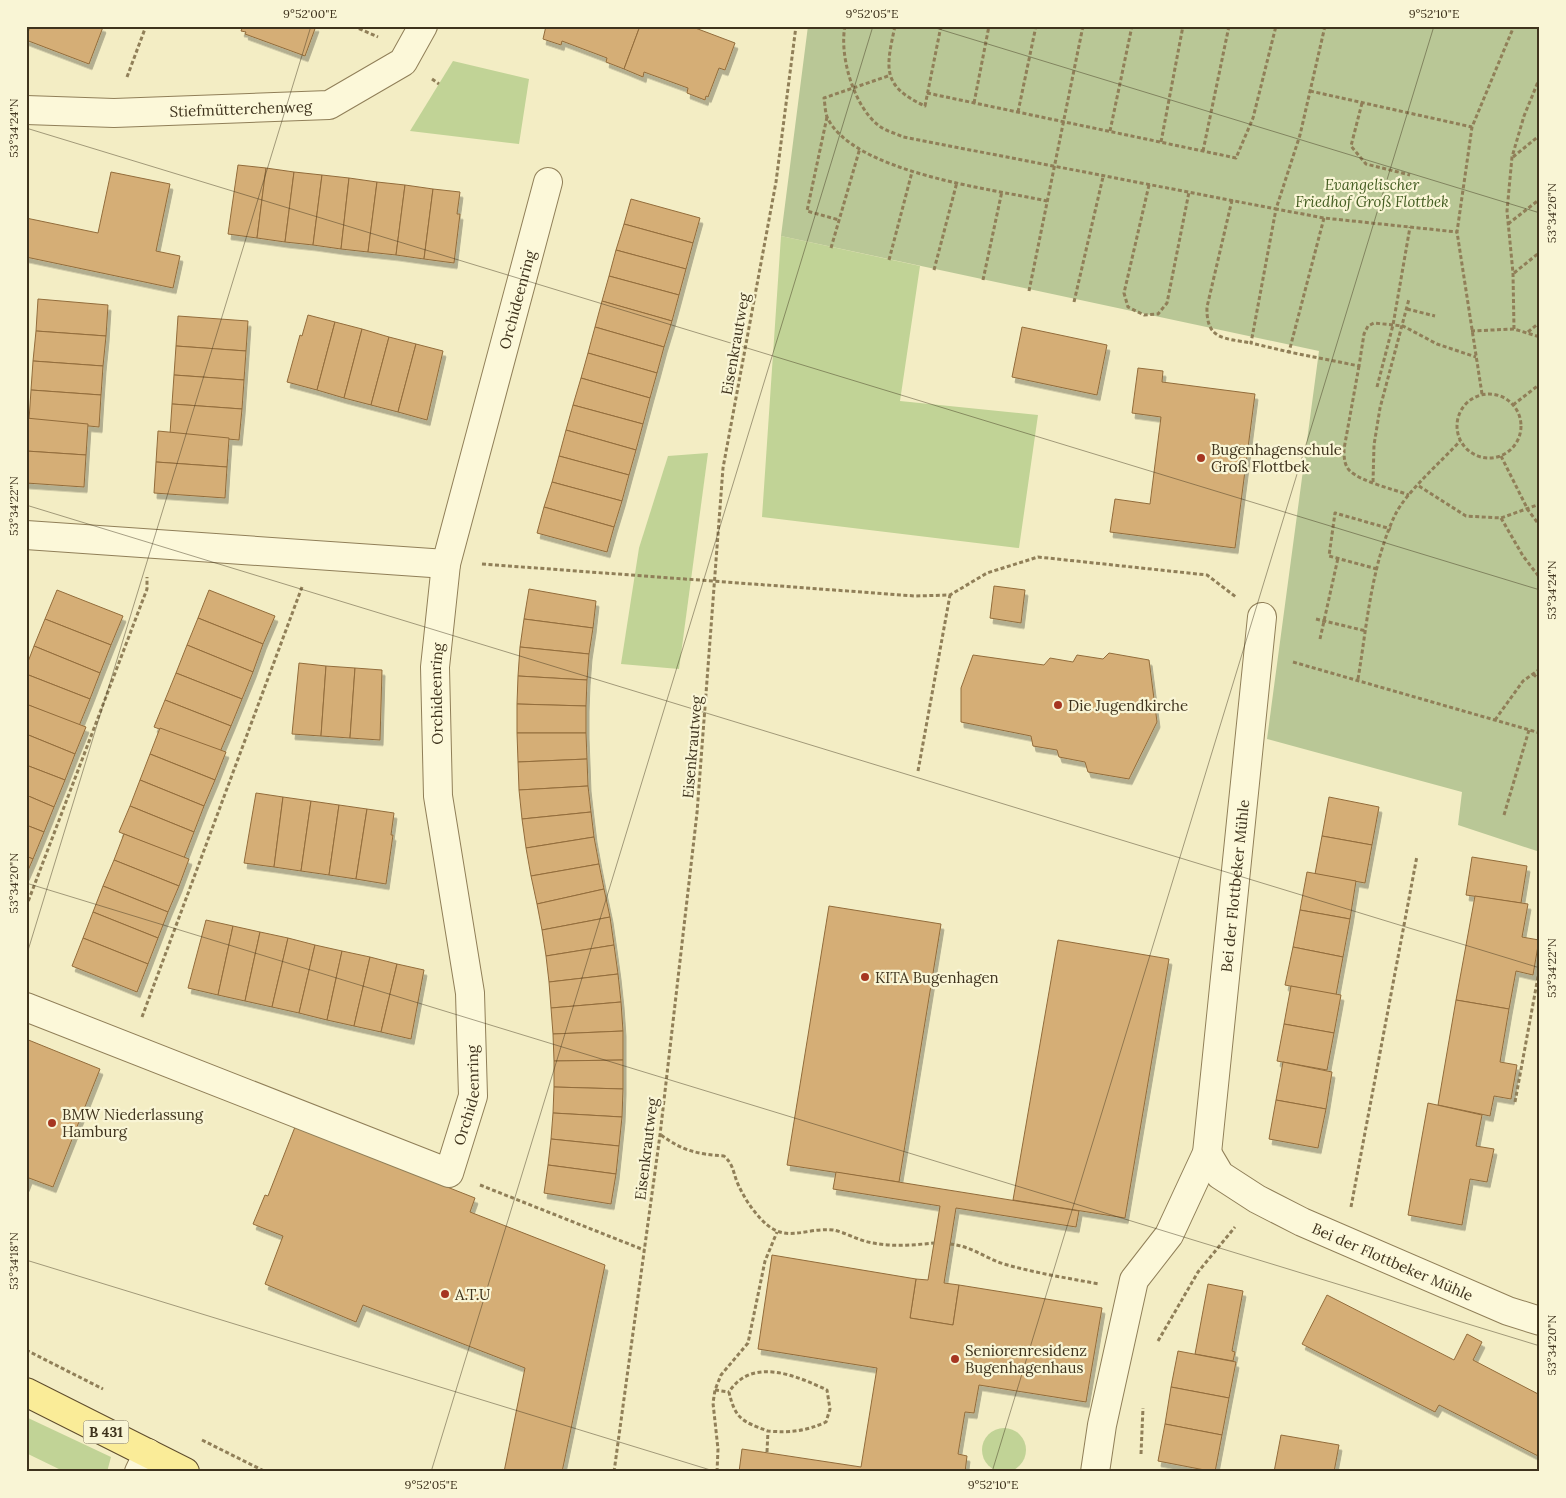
<svg xmlns="http://www.w3.org/2000/svg" width="1566" height="1498" font-family="Lora,serif">
	<defs>
		<filter id="shadow"><feDropShadow dx="3" dy="5.5" stdDeviation="0" flood-color="#0004"/></filter>
	</defs>
	<rect width="100%" height="100%" fill="#f3edc4"/>
	<g fill="#c1d396">
		<polygon points="453,61 529,79 519,144 410,131"/>
		<polygon points="781,236 920,266 900,401 1038,415 1019,548 762,517"/>
		<polygon points="708,453 679,669 621,664 639,548 668,456"/>
		<polygon points="26,1417 111,1457 107,1472 65,1472 26,1453"/>
		<circle cx="1004" cy="1450" r="22"/>
	</g>
	<polygon fill="#b9c796" points="808,26 1540,26 1540,852 1458,825 1462,792 1267,739 1319,351 781,236"/>
	<g fill="#d5ae76" stroke="#926c3b" filter="url(#shadow)">
		<polygon points="30,26 101,26 103,27 89,64 26,40"/>
		<polygon points="243,26 316,26 305,56 245,34 246,32 241,31"/>
		<polygon points="546,26 640,26 624,69 606,62 607,58 562,41 561,45 543,39"/>
		<polygon points="640,26 690,26 735,43 725,70 719,68 708,97 706,96 705,100 687,93 688,88 644,72 643,77 624,69"/>
		<polygon points="238,165 266,168 257,238 228,234"/>
		<polygon points="266,168 294,172 285,242 257,238"/>
		<polygon points="111,172 170,184 156,251 180,256 173,288 26,257 26,218 98,233"/>
		<polygon points="294,172 322,175 313,245 285,242"/>
		<polygon points="322,175 349,178 341,249 313,245"/>
		<polygon points="349,178 377,182 368,252 341,249"/>
		<polygon points="377,182 405,185 396,255 368,252"/>
		<polygon points="405,185 433,189 424,259 396,255"/>
		<polygon points="433,189 460,192 457,214 460,214 454,263 424,259"/>
		<polygon points="631,199 700,218 693,243 624,224"/>
		<polygon points="624,224 693,243 686,269 616,250"/>
		<polygon points="616,250 686,269 679,295 609,276"/>
		<polygon points="609,276 679,295 672,321 602,301"/>
		<polygon points="38,299 108,305 106,336 36,331"/>
		<polygon points="602,301 672,321 664,347 595,327"/>
		<polygon points="308,315 335,322 317,390 287,382 300,335 302,336"/>
		<polygon points="178,316 248,321 246,351 176,346"/>
		<polygon points="335,322 362,329 344,398 317,390"/>
		<polygon points="595,327 664,347 657,373 588,353"/>
		<polygon points="1022,327 1107,345 1097,395 1012,377"/>
		<polygon points="362,329 389,337 371,405 344,398"/>
		<polygon points="36,331 106,336 103,366 33,361"/>
		<polygon points="389,337 416,344 398,412 371,405"/>
		<polygon points="416,344 443,351 427,420 398,412"/>
		<polygon points="176,346 246,351 244,380 174,375"/>
		<polygon points="588,353 657,373 650,398 581,378"/>
		<polygon points="33,361 103,366 101,395 31,390"/>
		<polygon points="1138,368 1163,371 1162,382 1255,394 1235,548 1110,532 1115,499 1150,504 1161,417 1132,413"/>
		<polygon points="174,375 244,380 242,409 172,404"/>
		<polygon points="581,378 650,398 643,424 573,405"/>
		<polygon points="31,390 101,395 99,427 29,420"/>
		<polygon points="172,404 242,409 239,440 170,434"/>
		<polygon points="573,405 643,424 636,450 566,430"/>
		<polygon points="26,418 88,424 86,455 26,451"/>
		<polygon points="566,430 636,450 629,475 559,456"/>
		<polygon points="158,431 229,438 227,467 156,462"/>
		<polygon points="26,451 86,455 84,487 26,483"/>
		<polygon points="559,456 629,475 622,501 552,482"/>
		<polygon points="156,462 227,467 225,498 154,493"/>
		<polygon points="552,482 622,501 614,527 544,507"/>
		<polygon points="544,507 614,527 607,552 537,533"/>
		<polygon points="994,586 1025,590 1021,623 990,618"/>
		<polygon points="529,589 596,601 593,628 524,619"/>
		<polygon points="57,590 123,616 111,645 45,619"/>
		<polygon points="209,590 275,616 263,644 198,618"/>
		<polygon points="198,618 263,644 253,672 187,645"/>
		<polygon points="45,619 111,645 100,673 34,646"/>
		<polygon points="524,619 593,628 589,654 520,647"/>
		<polygon points="187,645 253,672 242,699 176,673"/>
		<polygon points="34,646 100,673 90,699 26,674 26,667"/>
		<polygon points="520,647 589,654 587,680 518,676"/>
		<polygon points="1109,653 1149,660 1157,722 1129,779 1088,772 1085,762 1059,757 1057,750 1033,746 1031,736 961,722 961,688 973,655 1044,665 1050,658 1073,662 1077,655 1103,659"/>
		<polygon points="299,663 326,666 321,736 292,734"/>
		<polygon points="326,666 355,668 350,738 321,736"/>
		<polygon points="355,668 382,670 380,740 350,738"/>
		<polygon points="176,673 242,699 231,726 165,700"/>
		<polygon points="26,674 90,699 79,726 26,704"/>
		<polygon points="518,676 587,680 586,706 517,704"/>
		<polygon points="165,700 231,726 220,752 154,727"/>
		<polygon points="26,704 86,727 75,754 26,734"/>
		<polygon points="517,704 586,706 586,733 517,733"/>
		<polygon points="160,728 226,752 215,780 150,754"/>
		<polygon points="517,733 586,733 587,759 518,762"/>
		<polygon points="26,734 75,754 65,780 26,765"/>
		<polygon points="150,754 215,780 204,806 140,780"/>
		<polygon points="587,759 588,786 519,790 518,762"/>
		<polygon points="26,765 65,780 54,807 26,795"/>
		<polygon points="140,780 204,806 194,832 130,806"/>
		<polygon points="588,786 591,812 522,819 519,790"/>
		<polygon points="256,793 283,797 274,867 244,863"/>
		<polygon points="26,795 54,807 44,832 26,825"/>
		<polygon points="283,797 311,801 301,871 274,867"/>
		<polygon points="1329,797 1379,807 1372,845 1322,836"/>
		<polygon points="311,801 339,805 329,875 301,871"/>
		<polygon points="339,805 367,809 356,879 329,875"/>
		<polygon points="130,806 194,832 184,858 119,832"/>
		<polygon points="367,809 394,813 391,835 393,835 386,884 356,879"/>
		<polygon points="591,812 594,837 526,848 522,819"/>
		<polygon points="26,825 44,832 33,859 26,856"/>
		<polygon points="124,834 189,859 179,886 114,860"/>
		<polygon points="1322,836 1372,845 1365,883 1315,874"/>
		<polygon points="594,837 599,864 531,876 526,848"/>
		<polygon points="26,856 33,859 26,875"/>
		<polygon points="1472,857 1527,866 1521,903 1466,895"/>
		<polygon points="114,860 179,886 168,912 103,886"/>
		<polygon points="599,864 604,889 537,904 531,876"/>
		<polygon points="1307,872 1356,881 1350,919 1300,910"/>
		<polygon points="103,886 168,912 158,938 93,912"/>
		<polygon points="604,889 610,917 542,930 537,904"/>
		<polygon points="1475,896 1528,904 1522,937 1539,940 1533,975 1516,971 1509,1009 1456,1000"/>
		<polygon points="829,906 941,924 899,1182 787,1165"/>
		<polygon points="1300,910 1350,919 1343,957 1293,947"/>
		<polygon points="93,912 158,938 148,964 83,938"/>
		<polygon points="610,917 614,945 546,956 542,930"/>
		<polygon points="206,920 233,926 218,995 188,988"/>
		<polygon points="233,926 260,932 245,1001 218,995"/>
		<polygon points="260,932 288,938 272,1007 245,1001"/>
		<polygon points="83,938 148,964 137,992 72,966"/>
		<polygon points="288,938 315,945 299,1013 272,1007"/>
		<polygon points="1058,940 1169,959 1125,1218 1013,1200"/>
		<polygon points="315,945 342,951 327,1020 299,1013"/>
		<polygon points="614,945 618,974 549,982 546,956"/>
		<polygon points="1293,947 1343,957 1336,995 1285,985"/>
		<polygon points="342,951 370,957 354,1026 327,1020"/>
		<polygon points="370,957 397,964 381,1032 354,1026"/>
		<polygon points="397,964 424,970 411,1039 381,1032"/>
		<polygon points="618,974 621,1002 551,1008 549,982"/>
		<polygon points="1291,986 1341,995 1334,1033 1284,1024"/>
		<polygon points="1456,1000 1509,1009 1500,1062 1517,1065 1511,1099 1494,1096 1490,1116 1438,1105"/>
		<polygon points="621,1002 623,1031 553,1034 551,1008"/>
		<polygon points="1284,1024 1334,1033 1327,1070 1277,1061"/>
		<polygon points="623,1031 623,1060 554,1061 553,1034"/>
		<polygon points="26,1039 100,1069 53,1187 29,1178 26,1186"/>
		<polygon points="623,1060 623,1089 554,1087 554,1061"/>
		<polygon points="1283,1062 1332,1072 1326,1109 1276,1100"/>
		<polygon points="554,1087 623,1089 622,1117 553,1113"/>
		<polygon points="1276,1100 1326,1109 1318,1148 1269,1139"/>
		<polygon points="1428,1103 1482,1115 1476,1146 1494,1149 1487,1182 1470,1179 1462,1225 1408,1215"/>
		<polygon points="553,1113 622,1117 619,1146 551,1139"/>
		<polygon points="295,1127 475,1198 470,1212 605,1265 562,1472 504,1472 525,1368 363,1305 356,1322 265,1284 283,1236 253,1224 265,1195 268,1196"/>
		<polygon points="551,1139 619,1146 616,1174 548,1165"/>
		<polygon points="548,1165 616,1174 611,1204 544,1193"/>
		<polygon points="836,1172 1079,1211 1076,1227 956,1208 944,1283 959,1285 953,1325 910,1318 916,1279 928,1280 940,1206 833,1189"/>
		<polygon points="772,1255 916,1279 910,1318 953,1325 959,1285 1102,1308 1086,1402 979,1385 974,1413 965,1412 958,1454 967,1456 965,1472 739,1472 742,1449 861,1467 877,1368 758,1349"/>
		<polygon points="1208,1284 1243,1291 1232,1351 1235,1352 1233,1361 1195,1354"/>
		<polygon points="1327,1295 1454,1360 1467,1334 1482,1342 1473,1360 1540,1395 1540,1457 1439,1405 1435,1412 1302,1344"/>
		<polygon points="1178,1351 1236,1362 1229,1398 1171,1387"/>
		<polygon points="1171,1387 1229,1398 1222,1435 1165,1424"/>
		<polygon points="1165,1424 1222,1435 1215,1472 1158,1461"/>
		<polygon points="1281,1435 1339,1445 1334,1472 1274,1472"/>
	</g>
	<g fill="none" stroke-linecap="round" stroke-linejoin="round">
		<g stroke="#907f58" stroke-width="30">
			<g id="minor">
				<path id="s1" d="M26,110L114,113L329,105L403,62L423,26"/>
				<polyline points="26,535 446,564"/>
				<path id="s2" d="M26,1007L449,1173L473,1096L470,993L438,796L435,667L446,564L548,182"/>
				<path id="s3" d="M1207,1153L1220,1175L1257,1199L1302,1222L1508,1311L1540,1321"/>
				<polyline points="139,1472 148,1453"/>
				<path id="s4" d="M1095,1472L1102,1425L1134,1280L1169,1235L1207,1153L1262,617"/>
			</g>
		</g>
		<g stroke="#5e4c2c" stroke-width="30">
			<polyline id="major" points="26,1392 185,1472"/>
		</g>
		<g stroke="#907f58" stroke-width="3" stroke-dasharray="4 2.5" stroke-linecap="butt">
			<polyline points="353,26 378,37"/>
			<path d="M845,26C839,56 854,106 878,125C885,131 895,133 903,137L1276,209L1251,343L1289,352"/>
			<path d="M895,26C886,68 881,86 925,106L941,26"/>
			<polyline points="1325,26 1300,135 1276,209 1324,218 1457,232"/>
			<path d="M888,76L824,98C825,104 825,111 827,117C853,173 993,189 1047,201"/>
			<polyline points="127,77 146,26"/>
			<polyline points="432,79 439,84"/>
			<polyline points="1310,91 1472,127"/>
			<polyline points="927,93 1236,158 1253,118 1276,26"/>
			<polyline points="974,103 989,26"/>
			<polyline points="1362,103 1351,146 1366,164 1410,175"/>
			<polyline points="1018,112 1036,26"/>
			<polyline points="827,117 807,211 839,220"/>
			<polyline points="1110,131 1132,26"/>
			<polyline points="1161,142 1183,26"/>
			<polyline points="1203,151 1229,26"/>
			<polyline points="1513,157 1540,135"/>
			<polyline points="1149,185 1124,293 1128,307 1144,315 1158,314 1167,303 1189,192"/>
			<path d="M1232,200L1207,307C1206,340 1224,338 1251,343"/>
			<polyline points="1324,218 1289,352 1359,366 1364,334 1368,326 1374,323 1403,326 1437,344 1476,357"/>
			<polyline points="1508,224 1540,199"/>
			<polyline points="831,248 860,148"/>
			<polyline points="889,260 912,172"/>
			<polyline points="934,270 957,182"/>
			<polyline points="1514,273 1540,252"/>
			<polyline points="983,280 1002,191"/>
			<polyline points="1029,291 1083,26"/>
			<polyline points="1074,302 1103,177"/>
			<polyline points="1407,309 1435,316"/>
			<polyline points="1514,329 1513,273 1507,211 1512,157 1524,116 1540,77"/>
			<polyline points="1471,331 1514,329 1540,337"/>
			<polyline points="1528,332 1540,322"/>
			<path d="M1359,366L1344,449C1344,457 1344,465 1350,471C1362,482 1393,489 1409,495"/>
			<polyline points="1377,387 1393,325 1410,227"/>
			<polyline points="1482,394 1457,232 1472,127 1514,26"/>
			<circle cx="1489" cy="426" r="32"/>
			<polyline points="1513,405 1540,384"/>
			<polyline points="1501,456 1528,510 1540,526"/>
			<polyline points="1373,482 1374,445 1380,408 1409,299"/>
			<polyline points="1419,486 1466,516 1501,518 1540,504"/>
			<polyline points="1501,518 1523,556 1540,578"/>
			<polyline points="482,564 915,596 950,595 987,573 1038,557 1207,575 1236,597"/>
			<polyline points="1377,569 1329,556 1335,513 1391,529"/>
			<polyline points="1316,619 1366,631"/>
			<polyline points="1320,639 1338,558"/>
			<polyline points="1293,662 1540,733"/>
			<polyline points="1533,674 1540,680"/>
			<path d="M1358,679C1367,625 1371,566 1395,515C1406,492 1442,461 1460,441"/>
			<polyline points="1495,720 1523,681 1540,669"/>
			<polyline points="918,771 950,595"/>
			<polyline points="1504,815 1529,730"/>
			<polyline points="26,907 147,589 147,577"/>
			<polyline points="142,1017 302,587"/>
			<polyline points="1515,1102 1540,966"/>
			<path d="M661,1135C683,1151 697,1154 724,1156C733,1164 733,1171 737,1182C743,1196 752,1210 762,1220C785,1245 805,1227 833,1230C845,1232 859,1241 873,1243C893,1247 914,1245 934,1243"/>
			<polyline points="480,1185 644,1250"/>
			<polyline points="1351,1207 1417,856"/>
			<path d="M950,1244C971,1246 985,1258 1004,1264C1035,1273 1067,1278 1099,1284"/>
			<polyline points="1158,1341 1198,1272 1235,1227"/>
			<polyline points="26,1350 103,1389"/>
			<polyline points="715,1390 729,1392"/>
			<polyline points="202,1440 266,1472"/>
			<path d="M767,1452L768,1431C790,1433 806,1431 826,1422L830,1409L827,1390C797,1376 752,1356 729,1392C735,1419 743,1422 768,1431"/>
			<polyline points="1141,1454 1143,1408"/>
			<polyline points="614,1472 660,1135 697,813 723,468 776,182 796,26"/>
			<polyline points="717,1472 718,1449 713,1403 715,1390 721,1375 748,1343 765,1261 777,1232"/>
		</g>
		<use href="#minor" stroke="#fcf8d9" stroke-width="28"/>
		<use href="#major" stroke="#faec98" stroke-width="28"/>
	</g>
	<path fill="none" stroke="#3f331d" stroke-width="1" stroke-opacity="0.45" d="M929,26L1540,213M26,128L1540,590M26,505L1540,968M26,883L1540,1346M26,957L311,26M26,1260L717,1472M431,1472L873,26M992,1472L1434,26"/>
	<g fill="#a63621" stroke="#f9f5d5" stroke-width="2">
		<circle cx="1201" cy="458" r="5"/>
		<circle cx="1058" cy="705" r="5"/>
		<circle cx="865" cy="977" r="5"/>
		<circle cx="52" cy="1123" r="5"/>
		<circle cx="445" cy="1294" r="5"/>
		<circle cx="955" cy="1359" r="5"/>
	</g>
	<g text-anchor="middle" dominant-baseline="central" stroke-width="4.5" stroke-linejoin="round" paint-order="stroke">
		<rect fill="#f9f5d5" stroke="#776d54" stroke-width="1" x="83.5" y="1420.5" width="45" height="23" rx="4"/>
		<g font-size="14" font-weight="bold" fill="#3f331d">
			<text x="106" y="1432">B 431</text>
		</g>
		<g font-size="15" fill="#3f331d" stroke="#f9f5d5">
			<text stroke="none"><textPath href="#s1" startOffset="215">Stiefmütterchenweg</textPath></text>
			<text stroke="none"><textPath href="#s2" startOffset="1344">Orchideenring</textPath></text>
			<text transform="translate(735 344) rotate(-80)">Eisenkrautweg</text>
			<text stroke="none"><textPath href="#s2" startOffset="940">Orchideenring</textPath></text>
			<text transform="translate(692 747) rotate(-85)">Eisenkrautweg</text>
			<text stroke="none"><textPath href="#s4" startOffset="612">Bei der Flottbeker Mühle</textPath></text>
			<text stroke="none"><textPath href="#s2" startOffset="535">Orchideenring</textPath></text>
			<text transform="translate(646 1149) rotate(-83)">Eisenkrautweg</text>
			<text stroke="none"><textPath href="#s3" startOffset="219">Bei der Flottbeker Mühle</textPath></text>
		</g>
		<g font-size="15" font-style="italic" fill="#445d22" stroke="#f9f5d5">
			<text x="1372" y="184">Evangelischer<tspan x="1372" dy="17">Friedhof Groß Flottbek</tspan></text>
		</g>
		<g font-size="15" fill="#3f331d" stroke="#f9f5d5" text-anchor="start">
			<text x="1211" y="449">Bugenhagenschule<tspan x="1211" dy="17">Groß Flottbek</tspan></text>
			<text x="1068" y="705">Die Jugendkirche</text>
			<text x="875" y="977">KITA Bugenhagen</text>
			<text x="62" y="1114">BMW Niederlassung<tspan x="62" dy="17">Hamburg</tspan></text>
			<text x="455" y="1294">A.T.U</text>
			<text x="965" y="1350">Seniorenresidenz<tspan x="965" dy="17">Bugenhagenhaus</tspan></text>
		</g>
	</g>
	<rect width="1566" height="1498" fill="none" stroke="#f9f5d5" stroke-width="55"/>
	<rect x="28" y="28" width="1510" height="1442" fill="none" stroke="#3f331d" stroke-width="2"/>
	<g font-size="12" text-anchor="middle" fill="#3f331d">
		<text x="310" y="18">9°52'00"E</text>
		<text x="872" y="18">9°52'05"E</text>
		<text x="1434" y="18">9°52'10"E</text>
		<text transform="translate(14 128) rotate(-90)" y="4">53°34'24"N</text>
		<text transform="translate(1552 213) rotate(-90)" y="4">53°34'26"N</text>
		<text transform="translate(14 506) rotate(-90)" y="4">53°34'22"N</text>
		<text transform="translate(1552 590) rotate(-90)" y="4">53°34'24"N</text>
		<text transform="translate(14 883) rotate(-90)" y="4">53°34'20"N</text>
		<text transform="translate(1552 968) rotate(-90)" y="4">53°34'22"N</text>
		<text transform="translate(14 1261) rotate(-90)" y="4">53°34'18"N</text>
		<text transform="translate(1552 1345) rotate(-90)" y="4">53°34'20"N</text>
		<text x="431" y="1489">9°52'05"E</text>
		<text x="993" y="1489">9°52'10"E</text>
	</g>
</svg>
